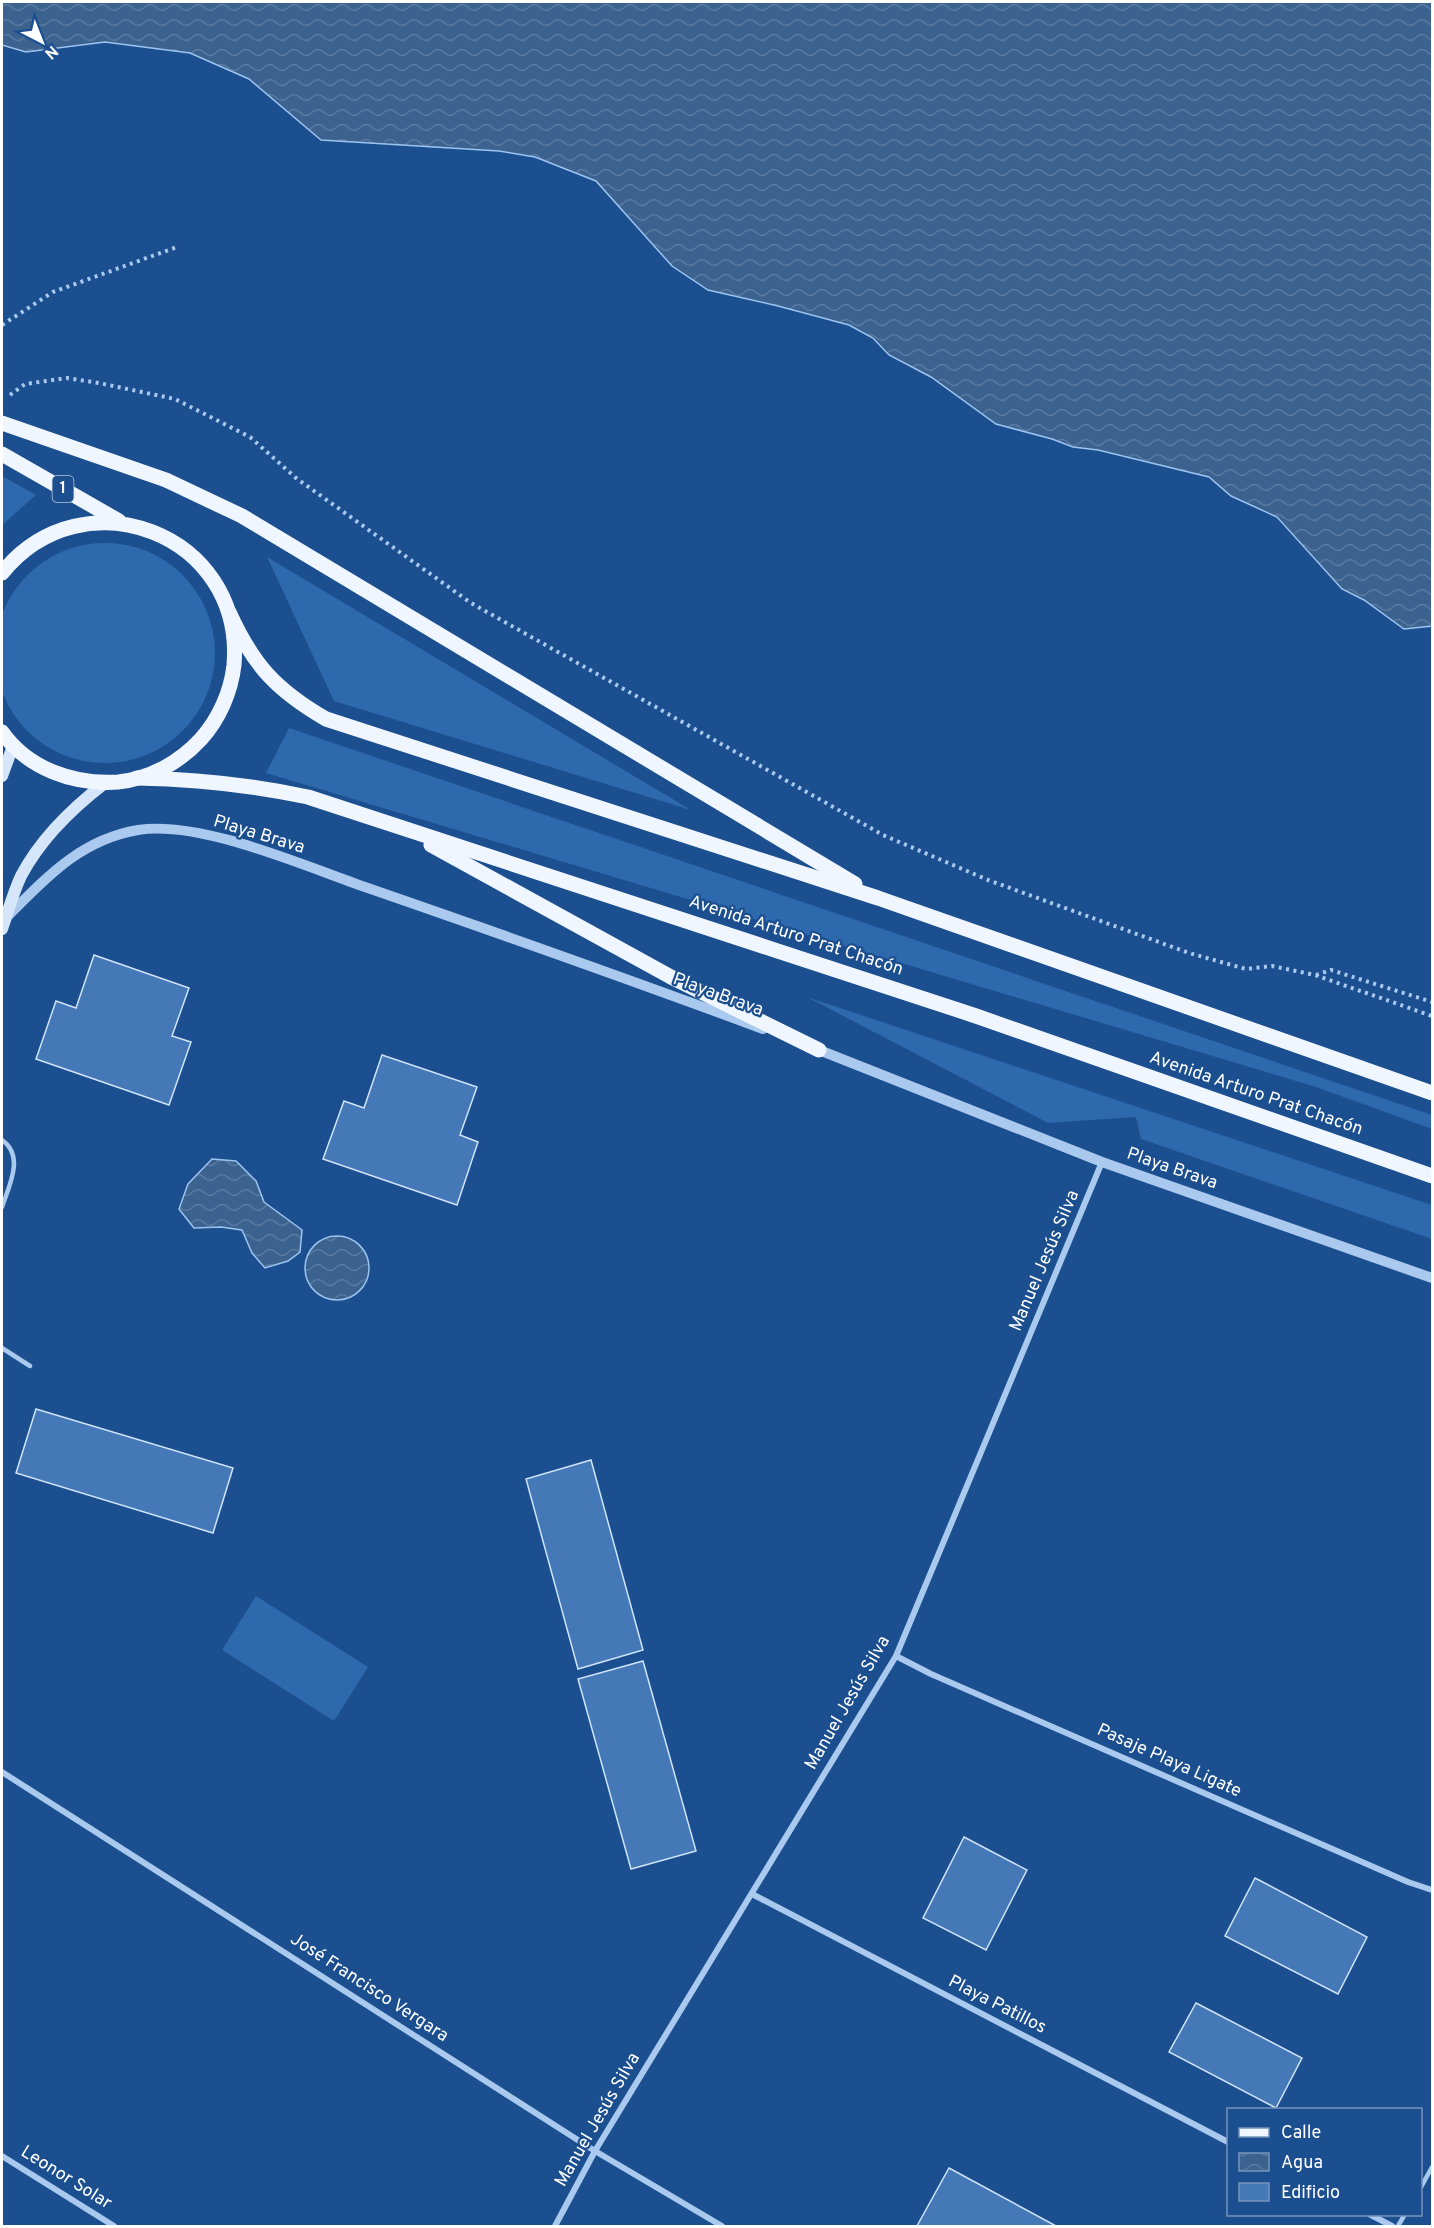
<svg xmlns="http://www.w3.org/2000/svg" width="1434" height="2228" font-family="Overpass,sans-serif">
	<defs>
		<pattern id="water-waves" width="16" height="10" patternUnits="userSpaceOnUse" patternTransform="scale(1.5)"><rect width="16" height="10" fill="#3c6290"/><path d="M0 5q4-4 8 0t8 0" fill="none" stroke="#597aa1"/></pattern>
	</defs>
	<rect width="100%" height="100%" fill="#1b4f8f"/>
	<g fill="#2e69ad">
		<polygon points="2,476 36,495 2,525"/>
		<circle cx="105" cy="653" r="110"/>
		<polygon points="267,557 691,810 334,701"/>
		<polygon points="289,728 1432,1115 1432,1129 1316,1087 266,773"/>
		<polygon points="807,997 1432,1205 1432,1239 1141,1139 1136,1117 1048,1123"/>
		<polygon points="256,1596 368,1667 334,1721 222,1650"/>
	</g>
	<g fill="url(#water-waves)" stroke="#9cc4f0" stroke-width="1.5">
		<polygon points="2,2 1432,2 1432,626 1404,629 1364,600 1342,589 1277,517 1231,496 1209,477 1098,450 1073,447 1052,439 996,424 931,377 889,355 873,338 849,325 778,306 708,290 672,266 596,181 535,157 499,151 321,140 249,79 190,53 105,42 26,52 2,45"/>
		<polygon points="212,1159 236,1161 256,1181 264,1202 302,1230 300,1252 288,1261 265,1268 252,1253 242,1230 221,1227 194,1228 179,1209 188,1184"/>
		<circle cx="337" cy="1268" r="32"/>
	</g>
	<g fill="#4478b7" stroke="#cfe3fa" stroke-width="1.5">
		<polygon points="94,955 189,988 172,1036 191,1042 169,1105 36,1059 56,1001 76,1008"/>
		<polygon points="382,1055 477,1087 460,1135 478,1142 457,1205 323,1159 344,1101 364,1108"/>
		<polygon points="36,1409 233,1468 213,1533 16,1473"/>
		<polygon points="591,1460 643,1650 578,1669 526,1479"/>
		<polygon points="643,1661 696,1851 631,1869 578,1679"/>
		<polygon points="964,1837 1027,1870 986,1950 923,1918"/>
		<polygon points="1255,1878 1367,1937 1338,1994 1225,1936"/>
		<polygon points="1196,2003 1302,2058 1276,2108 1169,2052"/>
		<polygon points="949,2168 1056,2226 917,2226"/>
	</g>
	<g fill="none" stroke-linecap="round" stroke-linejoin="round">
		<g stroke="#a9c9ee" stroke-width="4" stroke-dasharray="3 4.5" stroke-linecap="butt">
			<polyline points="2,325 53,292 177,247"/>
			<polyline points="10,395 25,384 67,378 99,383 175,399 250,437 296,478 471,603 883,835 988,880 1189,953 1246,969 1272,966 1315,975 1432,1016"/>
			<polyline points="1316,975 1331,970 1432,1002"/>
		</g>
		<g stroke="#a9c9ee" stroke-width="4.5">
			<path d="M2,1140C25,1156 9,1186 2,1207"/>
			<polyline points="2,1348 30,1366"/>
			<polyline points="1420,2189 1432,2167"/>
			<polyline points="1398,2226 1405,2214"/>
		</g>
		<g stroke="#a9c9ee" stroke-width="6">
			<polyline points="896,1656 931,1674 1408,1882 1432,1890"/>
			<polyline points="2,1772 595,2151 722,2226"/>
			<polyline points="752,1894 1228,2142"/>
			<polyline points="2,2156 114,2226"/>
			<polyline points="1369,2214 1392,2226"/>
			<polyline points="555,2226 595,2151 896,1656 1102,1162"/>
		</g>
		<g stroke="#a9c9ee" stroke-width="10">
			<path d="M5,919C45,879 79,840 138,830C201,820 304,866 365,887C498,933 631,980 763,1029"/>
			<polyline points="814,1048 1102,1162 1432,1278"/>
		</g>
		<g stroke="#d6e6fa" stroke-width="12">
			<polyline points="2,776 13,746"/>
			<path d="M2,929C8,912 13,893 21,876C41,838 71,809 105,783"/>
		</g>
		<g stroke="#f0f6ff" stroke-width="15">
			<polyline points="2,423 166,480 242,516 855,884"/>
			<polyline points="2,454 119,521"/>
			<path d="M2,573C83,472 245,534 234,665C231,692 219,719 201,739C180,762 150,779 118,782C74,785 28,769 2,732"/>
			<path d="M229,612C253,665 276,690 326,719L878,898L1432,1093"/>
			<path d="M137,778C195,779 251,785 308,797L976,1016L1432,1176"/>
			<polyline points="431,845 671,977 819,1050"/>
		</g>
	</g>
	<g text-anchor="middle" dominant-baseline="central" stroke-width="4.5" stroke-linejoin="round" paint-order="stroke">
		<rect fill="#1b4f8f" stroke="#bbcadd" stroke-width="1.5" x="52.5" y="476" width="21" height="26" rx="4.5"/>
		<g font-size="16" font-weight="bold" fill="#fff">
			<text x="63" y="489">1</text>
		</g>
		<g font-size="18" fill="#fff" stroke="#1b4f8f">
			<text transform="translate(259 835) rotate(17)">Playa Brava</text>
			<text transform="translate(796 936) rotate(18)">Avenida Arturo Prat Chacón</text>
			<text transform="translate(718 995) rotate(20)">Playa Brava</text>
			<text transform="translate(1256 1094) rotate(19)">Avenida Arturo Prat Chacón</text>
			<text transform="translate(1172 1169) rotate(19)">Playa Brava</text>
			<text transform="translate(1045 1261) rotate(-67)">Manuel Jesús Silva</text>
			<text transform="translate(848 1703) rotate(-60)">Manuel Jesús Silva</text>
			<text transform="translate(1169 1761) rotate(24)">Pasaje Playa Ligate</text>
			<text transform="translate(369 1988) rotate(33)">José Francisco Vergara</text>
			<text transform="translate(997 2005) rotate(27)">Playa Patillos</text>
			<text transform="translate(598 2120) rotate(-60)">Manuel Jesús Silva</text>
			<text transform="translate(66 2178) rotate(32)">Leonor Solar</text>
		</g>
	</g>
	<rect width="1434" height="2228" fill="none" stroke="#ffffff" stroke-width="6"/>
	<rect x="1227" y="2108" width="195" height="108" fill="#1b4f8f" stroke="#7695bc" stroke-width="1.5"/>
	<rect x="1239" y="2128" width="30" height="9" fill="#f0f6ff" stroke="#7695bc" stroke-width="1.5"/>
	<text x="1281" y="2138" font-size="18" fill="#ffffff">Calle</text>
	<rect x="1239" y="2153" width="30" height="18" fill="url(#water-waves)" stroke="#7695bc" stroke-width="1.5"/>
	<text x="1281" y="2168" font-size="18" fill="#ffffff">Agua</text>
	<rect x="1239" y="2183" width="30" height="18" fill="#4478b7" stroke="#7695bc" stroke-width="1.5"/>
	<text x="1281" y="2198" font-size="18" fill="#ffffff">Edificio</text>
	<g transform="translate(42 42) rotate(138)" stroke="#1b4f8f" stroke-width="4.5" paint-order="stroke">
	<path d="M0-4.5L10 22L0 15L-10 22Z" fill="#ffffff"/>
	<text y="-9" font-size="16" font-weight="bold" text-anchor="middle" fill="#ffffff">N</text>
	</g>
</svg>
